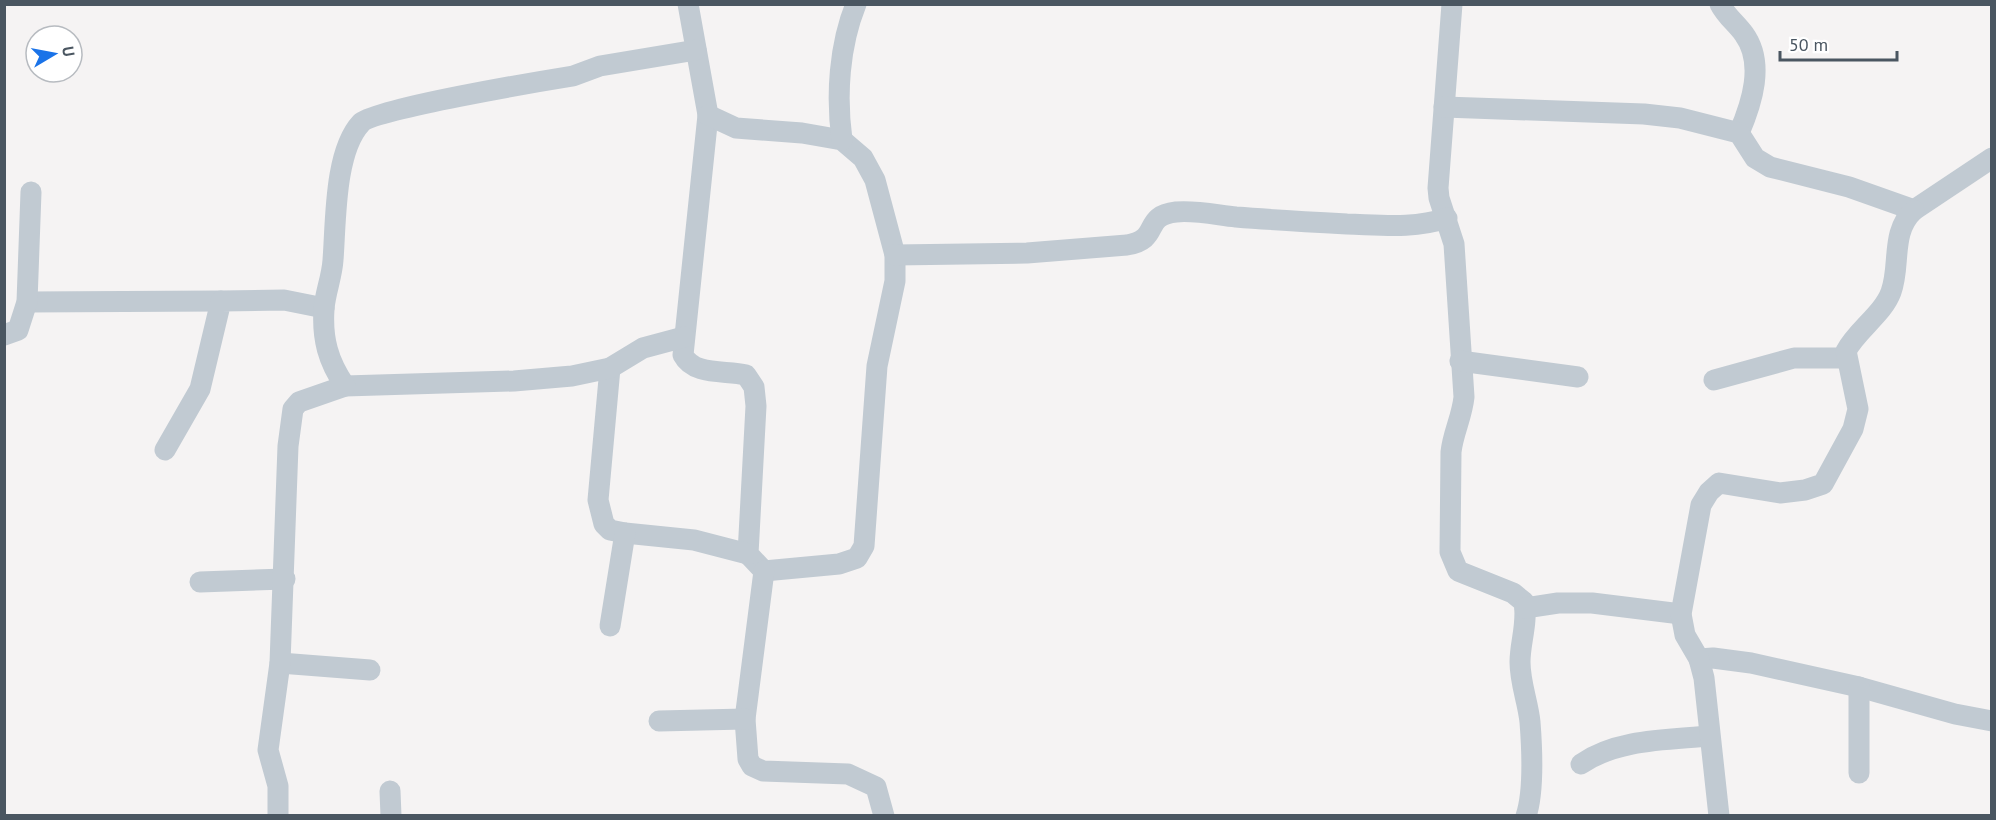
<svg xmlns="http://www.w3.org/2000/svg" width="1996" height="820" font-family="'PT Sans',sans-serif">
	<rect width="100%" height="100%" fill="#f5f3f3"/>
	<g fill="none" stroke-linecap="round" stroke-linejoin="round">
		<g stroke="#c1cad2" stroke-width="21">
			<path d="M688,4L708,115L683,355C694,376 725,370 746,375L754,387L756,406L748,554L764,571"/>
			<path d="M1452,4L1438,188L1439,198L1454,244L1464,397C1462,417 1453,433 1451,452L1450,552L1458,571L1513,593L1524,602C1528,623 1520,642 1520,662C1520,683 1528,702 1530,722C1532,748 1534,792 1526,816"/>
			<path d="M1720,4C1726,16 1736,23 1744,34C1765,63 1752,103 1739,133"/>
			<polyline points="1444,107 1644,114 1680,118 1739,133 1755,158 1770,167 1849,187 1914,210 1992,158"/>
			<polyline points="708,115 736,128 802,133 842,140 863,158 875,180 895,255 895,281 877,366 864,546 857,558 839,564 764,571"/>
			<path d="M842,140C836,96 839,46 856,4"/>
			<path d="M895,255L1027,253L1127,245C1162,239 1141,216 1176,212C1195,210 1217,215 1236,217C1273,220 1310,222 1347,224C1382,225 1413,229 1447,218"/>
			<polyline points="27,302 221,301"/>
			<polyline points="4,335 18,330 27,302 31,192"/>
			<polyline points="1460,361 1578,377"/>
			<polyline points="610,368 598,500 604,524 610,530 625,533 694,540 748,554"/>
			<polyline points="1714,380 1794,358 1846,358"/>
			<polyline points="345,386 514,381 572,376 610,368 643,348 684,337"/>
			<polyline points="165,450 200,389 221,301 284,300 324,308"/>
			<polyline points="764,571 745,719 748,759 752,766 763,771 848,774 876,787 884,816"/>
			<polyline points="200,582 285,579"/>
			<polyline points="1525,608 1558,603 1592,603 1681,614"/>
			<polyline points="610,626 625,533"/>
			<polyline points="1699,659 1713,658 1751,663 1859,687 1955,714 1992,721"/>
			<polyline points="280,663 370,670"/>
			<polyline points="1859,687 1859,773"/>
			<polyline points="659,721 745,719"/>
			<path d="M1581,764C1617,739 1667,740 1709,736"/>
			<polyline points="390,791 391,816"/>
			<path d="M278,816V786L268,750L280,663L288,446L293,409L299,402L345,386C328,361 322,339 324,309C325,293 332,277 333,260C336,223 334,152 361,123C374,109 542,81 573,76L600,66L696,50"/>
			<path d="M1719,816L1704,678L1699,659L1685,635L1681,614L1701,505L1709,492L1719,483L1780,493L1805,490L1823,484L1853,429L1858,409L1846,351C1857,330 1883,314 1891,292C1901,265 1890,232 1914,210"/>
		</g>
	</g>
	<rect width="1996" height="820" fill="none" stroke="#4a5661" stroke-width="12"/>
	<g transform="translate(54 54) rotate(80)"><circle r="28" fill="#ffffff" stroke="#b7bbc0" stroke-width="1.5"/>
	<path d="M0-4.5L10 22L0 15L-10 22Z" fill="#1a73e8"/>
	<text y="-9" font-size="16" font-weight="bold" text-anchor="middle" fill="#4a5661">U</text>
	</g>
	<path d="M1780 51v9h117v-9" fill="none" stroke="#4a5661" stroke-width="3"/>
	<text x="1789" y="51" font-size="18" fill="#4a5661" stroke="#ffffff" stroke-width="4.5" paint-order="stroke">50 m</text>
</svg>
